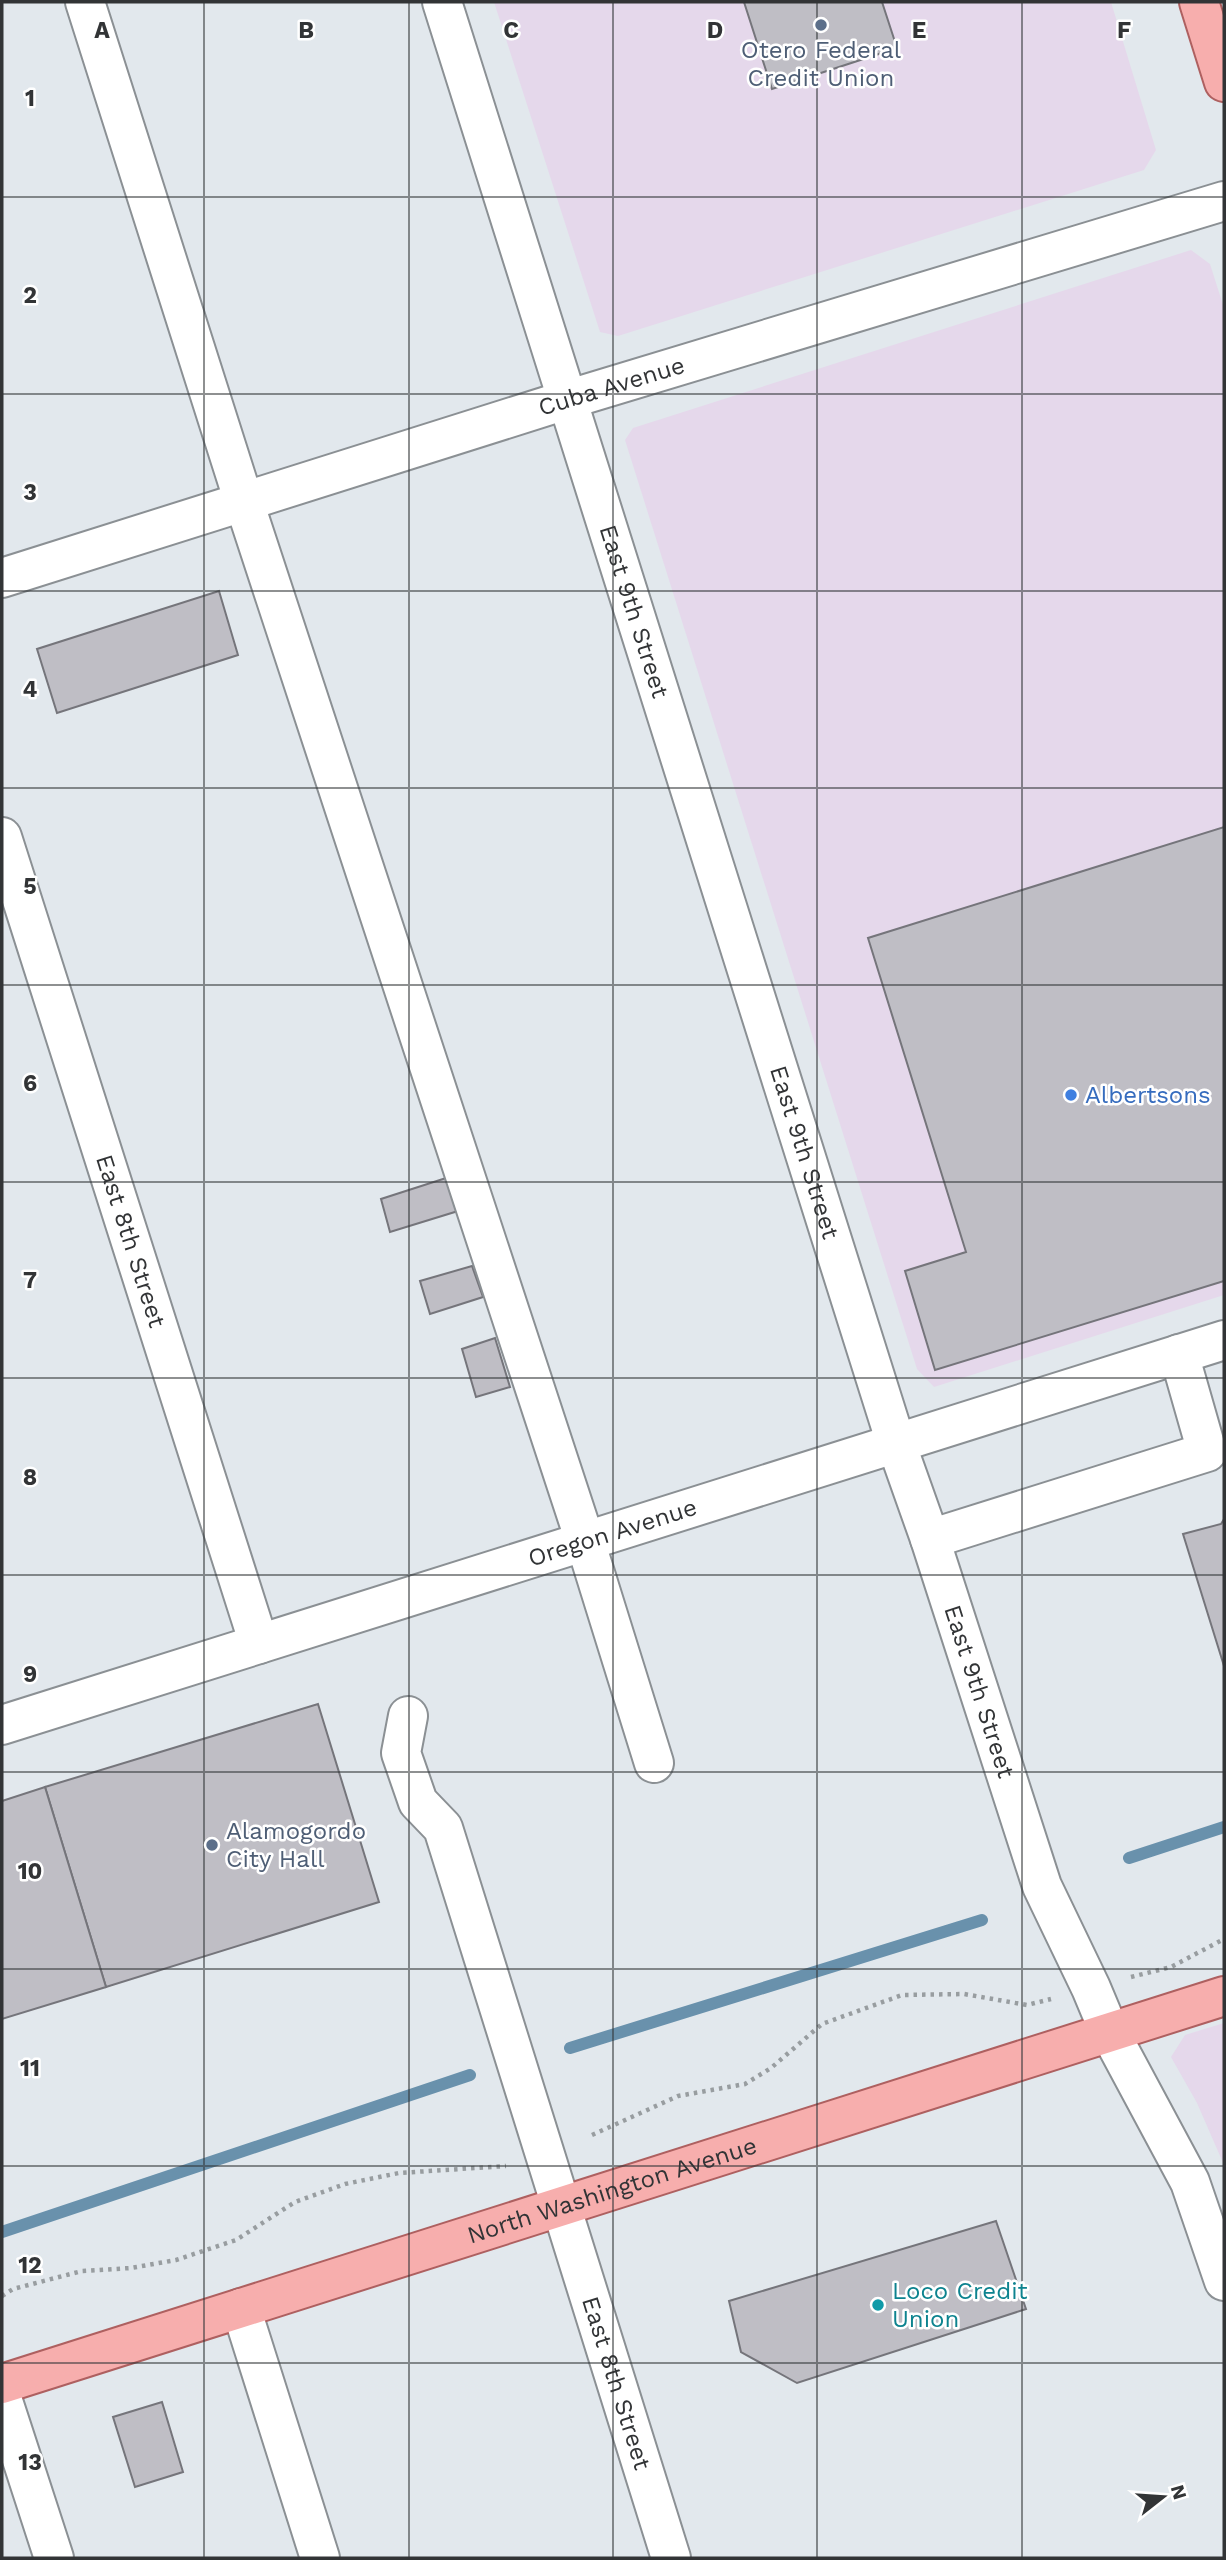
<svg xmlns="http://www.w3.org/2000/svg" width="1226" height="2560" font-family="'Work Sans',sans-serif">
	<rect width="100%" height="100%" fill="#e2e8ed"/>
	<g fill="#e5d8eb">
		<polygon points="494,2 1111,2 1156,150 1144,170 618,336 600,332"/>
		<polygon points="1191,250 1210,264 1224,308 1224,1295 934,1387 917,1369 625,440 633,428"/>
		<polygon points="1224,2023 1224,2165 1197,2103 1171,2057 1185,2035"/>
	</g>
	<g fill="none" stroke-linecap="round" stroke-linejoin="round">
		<g stroke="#6991ac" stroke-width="12">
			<polyline points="1129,1858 1224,1827"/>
			<polyline points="570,2048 982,1920"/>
			<polyline points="2,2232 470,2075"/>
		</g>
	</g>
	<g fill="#bfbec5" stroke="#75757b" stroke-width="2">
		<polygon points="744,2 882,2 897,48 772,89"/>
		<polygon points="219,591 238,655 57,713 37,649"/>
		<polygon points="1224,827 1224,1281 935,1370 905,1271 966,1252 868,938"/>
		<polygon points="446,1178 458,1211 390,1232 381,1199"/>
		<polygon points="472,1266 483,1297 430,1314 420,1281"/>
		<polygon points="495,1338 510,1387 476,1397 462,1349"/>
		<polygon points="1224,1519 1224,1666 1183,1534 1221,1524"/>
		<polygon points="318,1704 379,1902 106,1987 45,1787"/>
		<polygon points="45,1787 106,1987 2,2019 2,1801"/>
		<polygon points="996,2221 1026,2309 797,2383 741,2352 729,2301"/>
		<polygon points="162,2402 183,2472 135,2487 113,2417"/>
	</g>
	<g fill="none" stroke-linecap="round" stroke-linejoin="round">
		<g stroke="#8b9094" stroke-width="42">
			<g id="minor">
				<polyline points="85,2 244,502 585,1541 654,1763"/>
				<path id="s1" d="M442,2L896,1443L930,1539L1042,1886L1091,1988L1109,2031L1190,2182L1224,2281"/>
				<path id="s2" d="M2,578L566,400L1224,201"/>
				<path id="s3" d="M2,837L259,1644"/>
				<polyline points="930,1539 1207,1452 1179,1354"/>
				<path id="s4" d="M408,1716L401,1753L418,1802L443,1828L671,2558"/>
				<path id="s5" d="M2,1725L1224,1340"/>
				<polyline points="241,2308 320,2558"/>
				<polyline points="2,2398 54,2558"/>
			</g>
		</g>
		<g stroke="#ae6060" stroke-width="42">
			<g id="major">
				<polyline points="1199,2 1224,82"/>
				<path id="s6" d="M2,2384L1224,1996"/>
			</g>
		</g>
		<g stroke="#989da0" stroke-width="4.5" stroke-dasharray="3.5 5" stroke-linecap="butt">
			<polyline points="1131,1977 1171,1967 1224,1939"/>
			<polyline points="592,2135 678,2096 745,2084 771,2068 822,2024 902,1995 964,1994 1027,2005 1051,1999"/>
			<polyline points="2,2296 13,2289 82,2271 131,2268 176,2260 236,2240 295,2202 345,2184 399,2173 506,2166"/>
		</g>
		<use href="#minor" stroke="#fff" stroke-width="38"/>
		<use href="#major" stroke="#f7aead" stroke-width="38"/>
	</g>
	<path fill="none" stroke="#323436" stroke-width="2" stroke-opacity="0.55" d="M204,2V2558M409,2V2558M613,2V2558M817,2V2558M1022,2V2558M2,197H1224M2,394H1224M2,591H1224M2,788H1224M2,985H1224M2,1182H1224M2,1378H1224M2,1575H1224M2,1772H1224M2,1969H1224M2,2166H1224M2,2363H1224"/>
	<g fill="#5c6f8a" stroke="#fff" stroke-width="2.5">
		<circle cx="821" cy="25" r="7"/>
		<circle cx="212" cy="1845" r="7"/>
	</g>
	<circle fill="#3f7fe0" stroke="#fff" stroke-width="2.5" cx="1071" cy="1095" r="7"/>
	<circle fill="#0f9aa8" stroke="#fff" stroke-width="2.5" cx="878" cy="2305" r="7"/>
	<g text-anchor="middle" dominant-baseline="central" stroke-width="5" stroke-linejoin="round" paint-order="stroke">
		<g font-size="24" fill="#4e5e75" stroke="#fff">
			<text x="821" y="50">Otero Federal<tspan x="821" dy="28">Credit Union</tspan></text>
			<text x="226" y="1831" text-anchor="start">Alamogordo<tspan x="226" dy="28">City Hall</tspan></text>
		</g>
		<g font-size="24" fill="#323436" stroke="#fff">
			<text stroke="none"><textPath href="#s2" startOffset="639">Cuba Avenue</textPath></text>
			<text stroke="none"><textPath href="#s1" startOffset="639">East 9th Street</textPath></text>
			<text stroke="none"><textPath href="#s1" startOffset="1206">East 9th Street</textPath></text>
			<text stroke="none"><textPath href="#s3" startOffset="424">East 8th Street</textPath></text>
			<text stroke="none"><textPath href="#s5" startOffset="640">Oregon Avenue</textPath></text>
			<text stroke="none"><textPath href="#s1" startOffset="1773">East 9th Street</textPath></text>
			<text stroke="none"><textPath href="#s6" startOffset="640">North Washington Avenue</textPath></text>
			<text stroke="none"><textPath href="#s4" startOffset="707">East 8th Street</textPath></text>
		</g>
		<g font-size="24" fill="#366cbe" stroke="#fff" text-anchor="start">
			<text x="1085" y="1095">Albertsons</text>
		</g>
		<g font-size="24" fill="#0d838f" stroke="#fff" text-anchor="start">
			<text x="892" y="2291">Loco Credit<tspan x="892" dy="28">Union</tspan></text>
		</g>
	</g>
	<g font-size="23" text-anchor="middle" font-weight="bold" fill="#323436" stroke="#fff" stroke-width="5" stroke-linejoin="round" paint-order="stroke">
		<text x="102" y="38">A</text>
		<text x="306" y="38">B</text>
		<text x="511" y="38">C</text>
		<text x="715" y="38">D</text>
		<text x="919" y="38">E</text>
		<text x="1124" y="38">F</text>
		<text x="30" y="106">1</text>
		<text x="30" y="303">2</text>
		<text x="30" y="500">3</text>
		<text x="30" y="697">4</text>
		<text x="30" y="894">5</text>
		<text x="30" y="1091">6</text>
		<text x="30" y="1288">7</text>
		<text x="30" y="1485">8</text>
		<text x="30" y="1682">9</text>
		<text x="30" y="1879">10</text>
		<text x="30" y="2076">11</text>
		<text x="30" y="2273">12</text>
		<text x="30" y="2470">13</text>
	</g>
	<rect width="1226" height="2560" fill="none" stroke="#323436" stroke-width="7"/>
	<g transform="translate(1163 2497) rotate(73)" stroke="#ffffff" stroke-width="5" paint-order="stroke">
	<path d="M0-5L12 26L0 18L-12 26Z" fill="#323436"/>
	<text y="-10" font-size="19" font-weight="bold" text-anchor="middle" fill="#323436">N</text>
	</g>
</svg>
